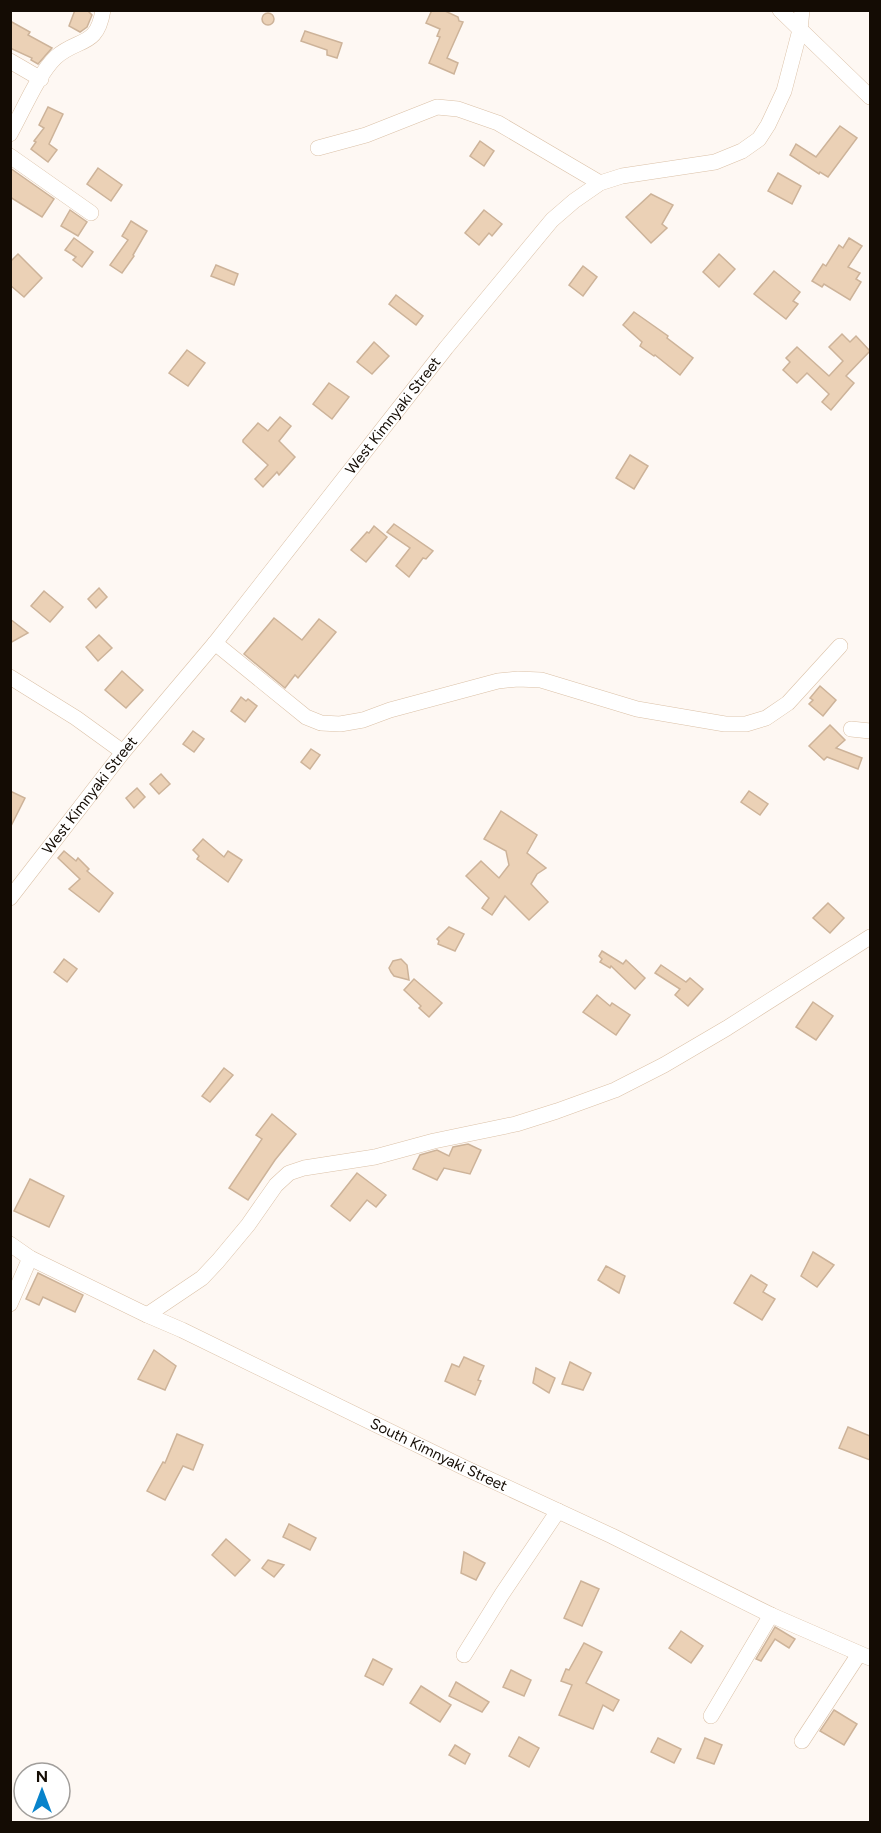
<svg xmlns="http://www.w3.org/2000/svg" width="881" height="1833" font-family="Figtree,sans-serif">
	<rect width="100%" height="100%" fill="#fef8f3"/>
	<g fill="#ebd1b6" stroke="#cdb399" stroke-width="1.5">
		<polygon points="75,10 87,10 92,15 87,27 80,32 69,26"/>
		<polygon points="432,10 443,10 458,17 459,21 463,22 447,58 458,63 454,74 429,63 440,37 437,36 440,29 426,23"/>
		<circle cx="268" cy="19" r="6"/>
		<polygon points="10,21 30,32 28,35 52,48 38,64 31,60 32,58 10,48"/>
		<polygon points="305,31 342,43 337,58 327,55 327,50 301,41"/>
		<polygon points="48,107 63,114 49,144 57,150 48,162 31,149 36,142 34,141 44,128 39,125"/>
		<polygon points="840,126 857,138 828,177 820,172 819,174 790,155 796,144 816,157"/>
		<polygon points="480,141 494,151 484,166 470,156"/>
		<polygon points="10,168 54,199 42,217 10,197"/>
		<polygon points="98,168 122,185 111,201 87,184"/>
		<polygon points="778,173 801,186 792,204 768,191"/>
		<polygon points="651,194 673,205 662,224 667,228 651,243 626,217"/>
		<polygon points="70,210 87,222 78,236 61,226"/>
		<polygon points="484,210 502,224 492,236 489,233 479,245 465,233"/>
		<polygon points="131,221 147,231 133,255 134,256 122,273 110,265 128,240 122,236"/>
		<polygon points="74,238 93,252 82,267 73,260 76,257 65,250"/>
		<polygon points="849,238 862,246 848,267 860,273 856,279 861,282 850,300 824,284 822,287 812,281 823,264 826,266 839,245 843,248"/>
		<polygon points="18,254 42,278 24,297 10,285 10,262"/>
		<polygon points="719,254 735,269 719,287 703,272"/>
		<polygon points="216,265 238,274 234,285 211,276"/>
		<polygon points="583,266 597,277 583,296 569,285"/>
		<polygon points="774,271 800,292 793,301 798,304 786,319 754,294"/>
		<polygon points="396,295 423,316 416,325 389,304"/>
		<polygon points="634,312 668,336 667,338 693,358 680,375 655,355 654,356 640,346 642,342 623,325"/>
		<polygon points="842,334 850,342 856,336 870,351 846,376 854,383 831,410 822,402 829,394 807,373 797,383 783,370 790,362 786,358 797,347 829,376 843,361 829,347"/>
		<polygon points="374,342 389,356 372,374 357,362"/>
		<polygon points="187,350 205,363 188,386 169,373"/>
		<polygon points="329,383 349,397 332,419 313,404"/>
		<polygon points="280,417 291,426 279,441 295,457 279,475 277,472 263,487 255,479 268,465 243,442 243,440 258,423 268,431"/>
		<polygon points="630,455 648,466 634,489 616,478"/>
		<polygon points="394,524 433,551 426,559 423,558 409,577 396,566 410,548 387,532"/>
		<polygon points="374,526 387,537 366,562 351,550 367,532 369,533"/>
		<polygon points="99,588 107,597 96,608 88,599"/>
		<polygon points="44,591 63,607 50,622 31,606"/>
		<polygon points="274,618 302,640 319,619 336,632 298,678 295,675 285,688 244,654"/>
		<polygon points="10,619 28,633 10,643"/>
		<polygon points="99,635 112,648 98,661 86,647"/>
		<polygon points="122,671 143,690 126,708 105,690"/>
		<polygon points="820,686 836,700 823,716 809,704 813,700 810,698"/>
		<polygon points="241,697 246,701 248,699 257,706 245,722 231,711"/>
		<polygon points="830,725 845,740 836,748 862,758 858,769 827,757 824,760 809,746"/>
		<polygon points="193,731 204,739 194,752 183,744"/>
		<polygon points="311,749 320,755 310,769 301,762"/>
		<polygon points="161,774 170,784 159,794 150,784"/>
		<polygon points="137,788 145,797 134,808 126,798"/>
		<polygon points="10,791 25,798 10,828"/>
		<polygon points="749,791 768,804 760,815 741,802"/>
		<polygon points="501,811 537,835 527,853 546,868 537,874 531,884 548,902 529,920 505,896 492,915 482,908 489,898 466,876 481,861 499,878 509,865 506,851 484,839"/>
		<polygon points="203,839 224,857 228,851 242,860 228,882 197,859 199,856 193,850"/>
		<polygon points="64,851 76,861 78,858 89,869 87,871 113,893 99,912 69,889 80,879 58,858"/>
		<polygon points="828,903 844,918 830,933 813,918"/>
		<polygon points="449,927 464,934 455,951 438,944 439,941 437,939"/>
		<polygon points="602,951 623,964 626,960 645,978 635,989 611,966 610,968 600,962 602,959 599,956"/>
		<polygon points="64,959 77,969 67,982 54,972"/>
		<polygon points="401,959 407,965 409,980 394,976 391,972 389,968 393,961"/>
		<polygon points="661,965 686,982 690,978 703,989 688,1006 675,995 680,989 655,973"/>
		<polygon points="414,979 442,1003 429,1017 419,1008 421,1006 404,990"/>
		<polygon points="597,995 610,1006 612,1003 630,1015 616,1035 583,1012"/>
		<polygon points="813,1002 833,1016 816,1040 796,1027"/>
		<polygon points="224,1068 233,1075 210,1102 202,1096"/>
		<polygon points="272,1114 296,1134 275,1160 248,1200 229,1188 262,1139 256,1135"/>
		<polygon points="468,1144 481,1150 470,1174 444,1168 437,1180 413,1169 420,1155 437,1150 449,1156 453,1147"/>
		<polygon points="357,1173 386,1195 376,1207 367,1200 350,1221 331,1206"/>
		<polygon points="30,1179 64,1196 49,1227 14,1211"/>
		<polygon points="813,1252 834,1265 817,1287 801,1276"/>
		<polygon points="606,1266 625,1276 619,1293 598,1280"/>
		<polygon points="38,1273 83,1295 75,1312 43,1297 39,1305 26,1299"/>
		<polygon points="751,1275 767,1285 763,1292 775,1299 762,1320 734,1303"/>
		<polygon points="154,1350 176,1366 165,1390 138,1379"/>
		<polygon points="464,1357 484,1366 478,1380 481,1381 475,1395 445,1381 452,1364 459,1367"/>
		<polygon points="570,1362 591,1373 583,1390 562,1384"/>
		<polygon points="536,1368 555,1378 549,1393 533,1383"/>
		<polygon points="848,1427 870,1436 870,1460 839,1448"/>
		<polygon points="177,1434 203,1445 193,1470 183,1466 165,1500 147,1491 163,1462 165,1463"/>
		<polygon points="289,1524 316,1538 310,1550 283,1537"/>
		<polygon points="226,1539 250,1560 235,1576 212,1555"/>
		<polygon points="464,1552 485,1563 476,1580 461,1573"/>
		<polygon points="268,1560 284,1565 274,1577 262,1568"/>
		<polygon points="581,1581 599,1589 582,1626 564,1618"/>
		<polygon points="775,1627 795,1639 789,1648 775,1639 761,1661 756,1659"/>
		<polygon points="681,1631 703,1646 691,1663 669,1648"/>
		<polygon points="584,1643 602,1652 586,1683 619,1700 613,1711 603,1705 593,1729 559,1715 572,1685 561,1681 566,1669 569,1670"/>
		<polygon points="373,1659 392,1669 383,1685 365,1676"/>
		<polygon points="511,1670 531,1680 524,1696 503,1687"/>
		<polygon points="456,1682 489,1702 482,1712 449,1696"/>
		<polygon points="421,1686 451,1705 440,1722 410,1703"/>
		<polygon points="834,1710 857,1724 844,1745 820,1731"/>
		<polygon points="519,1737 539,1748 529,1767 509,1756"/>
		<polygon points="658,1738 681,1749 674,1763 651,1752"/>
		<polygon points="705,1738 722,1745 714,1764 697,1758"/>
		<polygon points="455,1745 470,1754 465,1764 449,1755"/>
	</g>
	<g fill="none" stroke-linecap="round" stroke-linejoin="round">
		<g stroke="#dbc1a7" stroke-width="16">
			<g id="minor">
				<polyline points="780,10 870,97"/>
				<polyline points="10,61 41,79"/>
				<path d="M10,134C23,111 38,74 56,57C79,37 97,48 103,10"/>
				<polyline points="318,148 366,135 437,107 458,109 498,123 600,183"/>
				<polyline points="10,156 91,213"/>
				<polyline points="215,643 306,717 321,723 340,724 363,720 390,710 498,681 518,679 541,680 637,709 725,724 746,724 766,718 788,703 840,646"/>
				<polyline points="10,677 76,718 123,752"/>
				<polyline points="851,729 870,731"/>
				<path id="s1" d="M10,898L123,752L215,643L446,348L552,220L574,201L600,183L622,176L715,162L742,151L759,139L768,125L784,91L800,30L802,10"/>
				<path id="s2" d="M10,1244L30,1258L147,1315L182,1330L463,1467L612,1536L771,1615L870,1658"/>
				<polyline points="10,1304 30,1258"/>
				<polyline points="147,1315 202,1278 218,1261 248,1225 276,1185 289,1173 304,1168 375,1157 434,1141 516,1124 557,1111 615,1090 664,1065 727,1028 870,937"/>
				<polyline points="464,1655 502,1594 558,1511"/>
				<polyline points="711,1716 771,1615"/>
				<polyline points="802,1741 859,1654"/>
			</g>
		</g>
		<use href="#minor" stroke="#fff" stroke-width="15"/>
	</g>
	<g text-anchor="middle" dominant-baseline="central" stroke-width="4.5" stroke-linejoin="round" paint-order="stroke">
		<g font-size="15" fill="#140c04" stroke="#fff">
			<text stroke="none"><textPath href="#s1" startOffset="616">West Kimnyaki Street</textPath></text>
			<text stroke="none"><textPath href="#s1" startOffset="130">West Kimnyaki Street</textPath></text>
			<text stroke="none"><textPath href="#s2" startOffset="478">South Kimnyaki Street</textPath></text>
		</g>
	</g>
	<rect width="881" height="1833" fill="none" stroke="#140c04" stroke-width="24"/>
	<g transform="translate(42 1791)"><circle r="28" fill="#ffffff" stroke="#a19e9b" stroke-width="1.5"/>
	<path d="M0-4.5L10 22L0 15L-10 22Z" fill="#0883cb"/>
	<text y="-9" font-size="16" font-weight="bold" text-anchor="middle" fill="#140c04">N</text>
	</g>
</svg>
